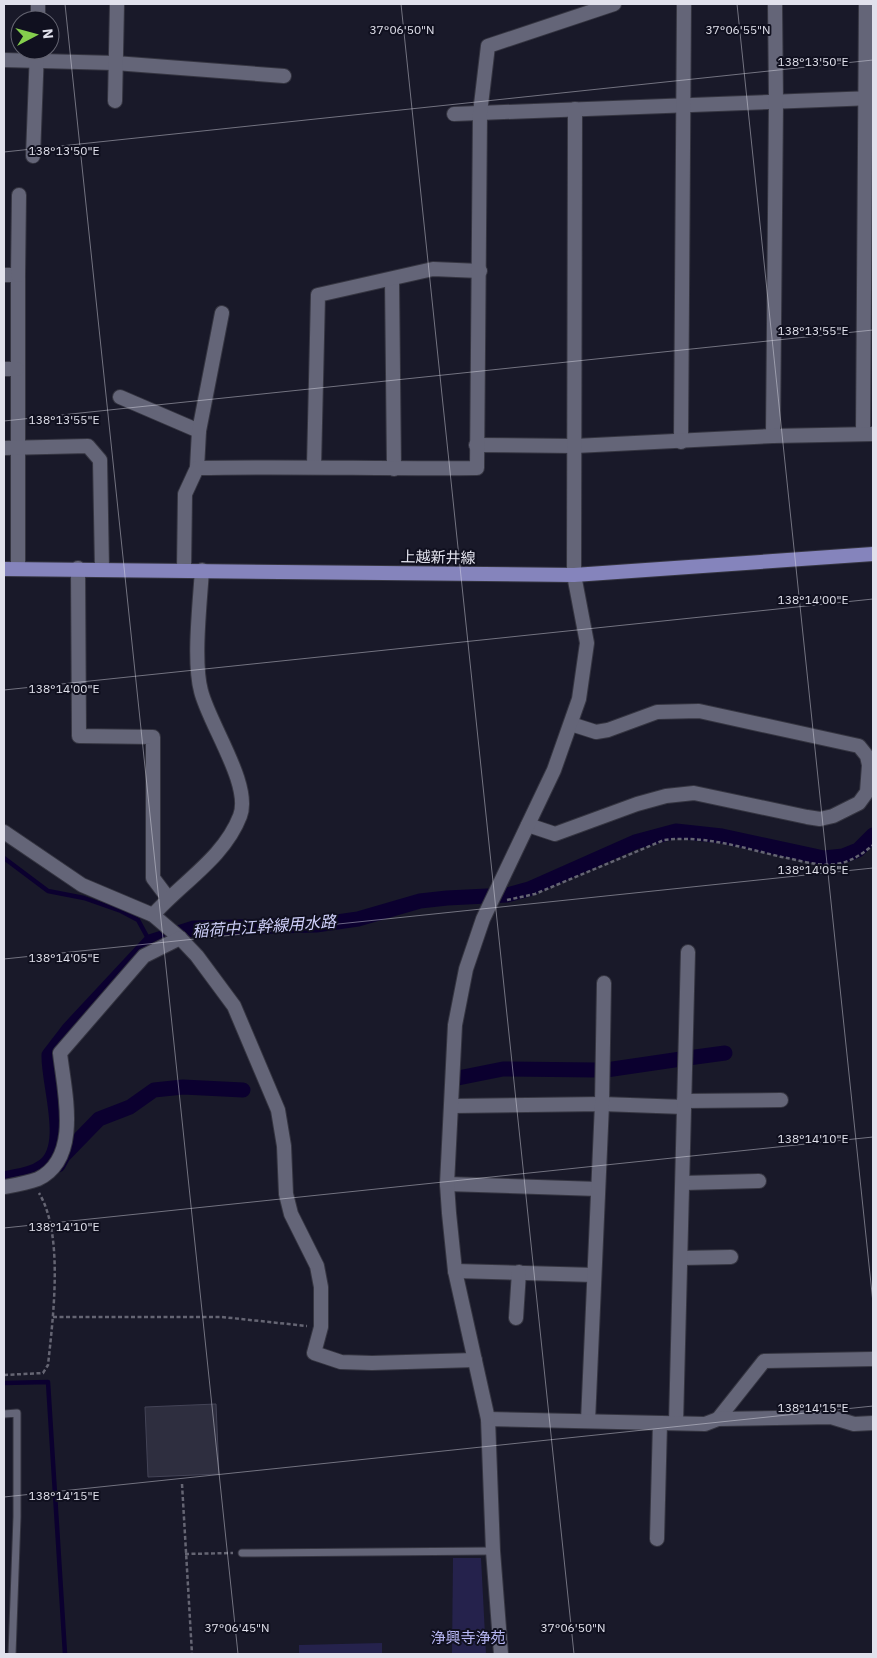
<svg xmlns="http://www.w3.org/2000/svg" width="877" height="1658" font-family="'IBM Plex Sans','Noto Sans JP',sans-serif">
	<rect width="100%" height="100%" fill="#191929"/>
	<g fill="#25224c">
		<polygon points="453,1558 481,1558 486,1654 452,1654"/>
		<polygon points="382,1643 382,1654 299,1654 299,1645"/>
	</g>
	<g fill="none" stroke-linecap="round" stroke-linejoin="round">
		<g stroke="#0b002f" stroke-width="4.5">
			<polyline points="4,858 48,891 84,898 121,911 138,920 150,942"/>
			<polyline points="4,1383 48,1382 65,1654"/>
		</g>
		<g stroke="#0b002f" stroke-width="15">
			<polyline points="688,1058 725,1053"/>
			<polyline points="606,1070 681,1059"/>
			<polyline points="458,1078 503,1069 596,1070"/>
			<polyline points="58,1165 63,1156 99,1119 130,1107 154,1090 183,1087 243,1090"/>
			<path d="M4,1179C17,1176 32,1175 44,1166C71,1146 48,1084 49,1055L69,1029L150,942L194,928L316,925L358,919L420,901L447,898L507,895L529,889L635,842L676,831L722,836L824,858L843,856L858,850L873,835"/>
		</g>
	</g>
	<polygon fill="#2e2e3f" stroke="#434356" points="216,1404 219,1474 148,1477 145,1407"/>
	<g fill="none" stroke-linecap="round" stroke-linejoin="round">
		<g stroke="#353541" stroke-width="9">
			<g id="service">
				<polyline points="4,1414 17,1413 17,1517 12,1654"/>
				<polyline points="242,1553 493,1551"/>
			</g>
		</g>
		<g stroke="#353541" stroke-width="16">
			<g id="minor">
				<polyline points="38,20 38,4"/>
				<polyline points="4,60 115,63 284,76"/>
				<polyline points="115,101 117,4"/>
				<polyline points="454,114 873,98"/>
				<polyline points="33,156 37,50"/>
				<polyline points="4,275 18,275 18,568"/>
				<polyline points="18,275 19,195"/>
				<polyline points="392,279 394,469"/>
				<polyline points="4,369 17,369"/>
				<polyline points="120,397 199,431"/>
				<polyline points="863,434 866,4"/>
				<polyline points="773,436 776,101 775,4"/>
				<polyline points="681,442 684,4"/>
				<polyline points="476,445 575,446 773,436 873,434"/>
				<polyline points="4,448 88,446 100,460 102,569"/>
				<polyline points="314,466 318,295 433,269 480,271"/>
				<polyline points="197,468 199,431 222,313"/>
				<polyline points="78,568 79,736 153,737 153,878 168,898"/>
				<path d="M184,570L185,494L197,468C290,466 383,469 477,468L480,113L488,46L614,4"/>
				<polyline points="574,575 575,109"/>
				<polyline points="528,825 555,834 637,804 666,796 694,793 807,817 820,819 833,816 859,803 867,792 869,765 867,756 859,746 699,711 657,712 608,730 596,732 571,724"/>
				<polyline points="4,832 82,885 153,915 180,938 197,956 234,1006 278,1110 284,1146 286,1194 291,1214 317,1266 321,1287 321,1327 314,1353 341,1362 372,1363 475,1360"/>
				<path d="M153,915C181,883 224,858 240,816C252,785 209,724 201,691C193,662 200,602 202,570"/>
				<polyline points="684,1101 781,1100"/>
				<polyline points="452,1106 602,1104 684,1107"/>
				<polyline points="683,1183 759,1181"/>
				<polyline points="447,1184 598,1189"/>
				<path d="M4,1187C15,1185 27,1183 38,1179C82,1158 64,1090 60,1053L144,956L180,938"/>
				<polyline points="681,1258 731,1257"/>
				<polyline points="455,1271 594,1275"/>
				<polyline points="516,1318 519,1272"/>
				<polyline points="718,1419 764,1361 873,1359"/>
				<polyline points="588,1421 602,1104 604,983"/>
				<polyline points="676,1423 688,952"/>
				<polyline points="657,1539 660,1423"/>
				<polyline points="501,1654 493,1551 488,1419 705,1424 718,1419 831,1417 854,1424 873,1423"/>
			</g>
		</g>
		<g stroke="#353541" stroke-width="16">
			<polyline id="tertiary" points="488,1419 455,1271 449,1213 447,1184 455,1025 466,969 483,919 554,770 579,699 587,643 574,575"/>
		</g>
		<g stroke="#353541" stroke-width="16">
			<polyline id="primary" points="4,569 574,575 873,554"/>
		</g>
		<g stroke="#656573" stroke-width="2.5" stroke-dasharray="4 2.5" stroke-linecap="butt">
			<path d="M507,900L535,894L664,840C705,835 743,848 782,857C799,860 819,867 836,864C851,862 862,854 873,845"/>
			<polyline points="53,1317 222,1317 307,1326"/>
			<path d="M4,1375L43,1373L48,1365C53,1318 64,1234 39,1193"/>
			<polyline points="182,1484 192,1654"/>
			<polyline points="185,1554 233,1553"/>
		</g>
		<use href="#service" stroke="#646578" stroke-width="7"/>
		<use href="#minor" stroke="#646578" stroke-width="14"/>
		<use href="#tertiary" stroke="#646578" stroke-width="14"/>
		<use href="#primary" stroke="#8584bc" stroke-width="14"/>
	</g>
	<path fill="none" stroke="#e1e1ec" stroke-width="1" stroke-opacity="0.45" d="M65,4L238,1654M401,4L574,1654M737,4L873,1303M4,152L873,60M4,421L873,330M4,690L873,599M4,959L873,868M4,1228L873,1137M4,1497L873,1406"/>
	<g text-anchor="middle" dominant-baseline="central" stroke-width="4" stroke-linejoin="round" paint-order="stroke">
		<g font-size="15" fill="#e1e1ec" stroke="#10101f">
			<text transform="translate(438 557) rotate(1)">上越新井線</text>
		</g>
		<g font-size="15" fill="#b8b8f5" stroke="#10101f">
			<text x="468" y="1637">浄興寺浄苑</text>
		</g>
		<g font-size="16" font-style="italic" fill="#cecff9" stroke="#10101f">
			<text transform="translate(264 926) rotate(-4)">稲荷中江幹線用水路</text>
		</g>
	</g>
	<g font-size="12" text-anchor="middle" fill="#e1e1ec" stroke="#10101f" stroke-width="4" stroke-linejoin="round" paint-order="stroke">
		<text x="402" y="34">37°06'50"N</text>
		<text x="738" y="34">37°06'55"N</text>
		<text x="813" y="66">138°13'50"E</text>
		<text x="64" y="155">138°13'50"E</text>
		<text x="813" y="335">138°13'55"E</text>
		<text x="64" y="424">138°13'55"E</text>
		<text x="813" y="604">138°14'00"E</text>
		<text x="64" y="693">138°14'00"E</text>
		<text x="813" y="874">138°14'05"E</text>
		<text x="64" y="962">138°14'05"E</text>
		<text x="813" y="1143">138°14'10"E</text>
		<text x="64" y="1231">138°14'10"E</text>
		<text x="813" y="1412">138°14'15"E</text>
		<text x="64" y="1500">138°14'15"E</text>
		<text x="237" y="1632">37°06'45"N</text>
		<text x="573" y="1632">37°06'50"N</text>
	</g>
	<rect width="877" height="1658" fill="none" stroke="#e1e1ec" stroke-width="10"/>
	<g transform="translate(35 35) rotate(84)"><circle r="24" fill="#10101f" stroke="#646471"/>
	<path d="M0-4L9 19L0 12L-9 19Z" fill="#85cf4d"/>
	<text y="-8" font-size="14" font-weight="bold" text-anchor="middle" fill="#e1e1ec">N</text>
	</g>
</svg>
